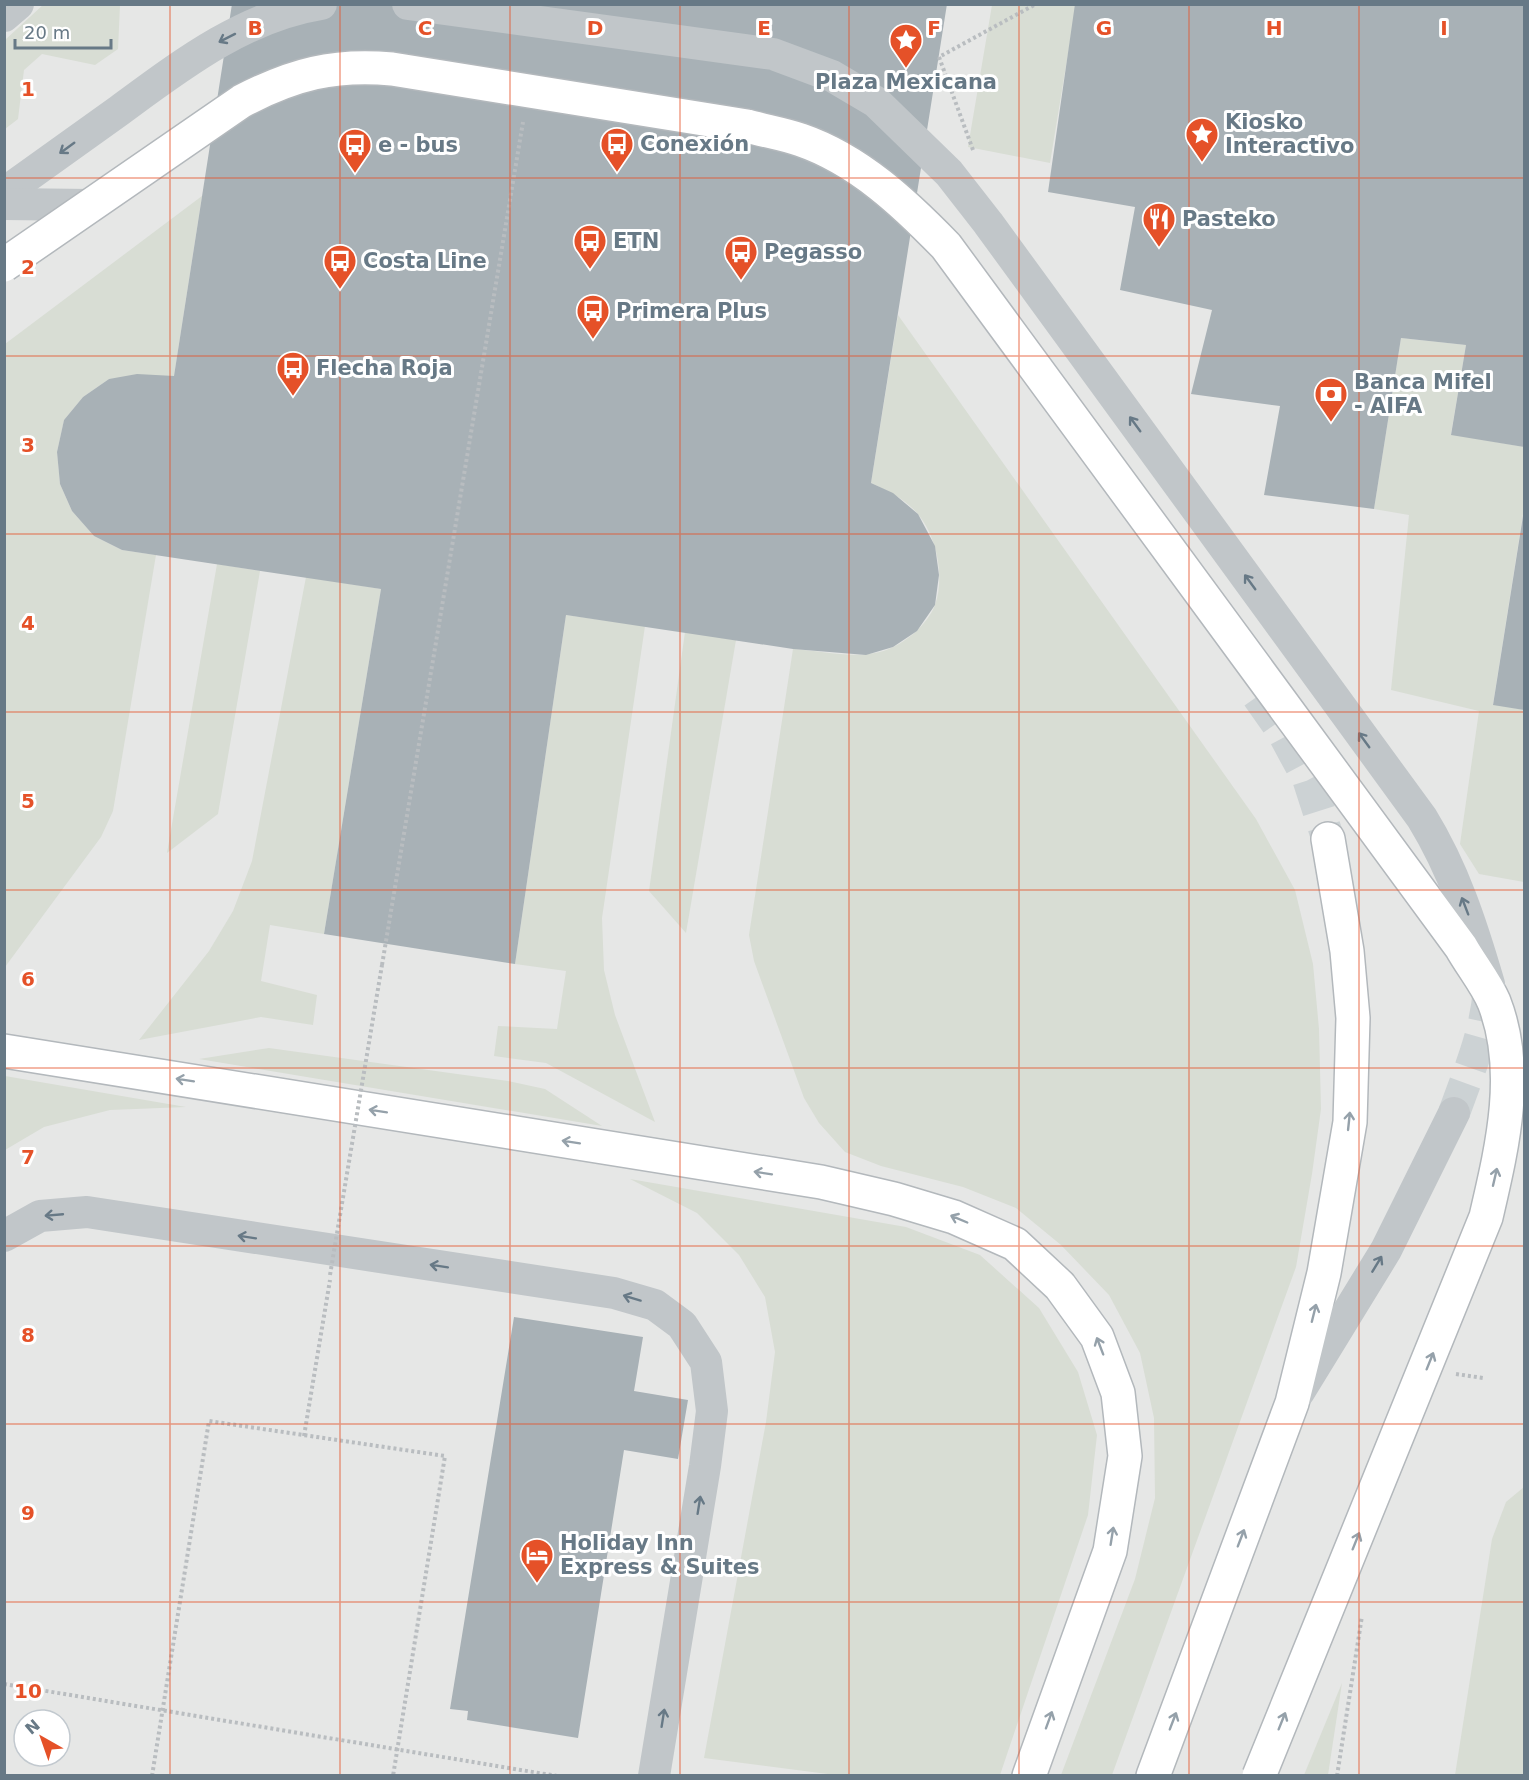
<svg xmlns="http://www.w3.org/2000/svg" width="1529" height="1780" font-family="'DejaVu Sans',sans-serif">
	<rect width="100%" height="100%" fill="#f8f8f5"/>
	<path fill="#e6e7e6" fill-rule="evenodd" d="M5,5H1524V1775L5,1776ZM24,1720H60V1756H24Z"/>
	<g fill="#d8ddd4">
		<polygon points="44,4 120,5 118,49 95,65 42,54 24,70 18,119 5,129 5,40"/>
		<polygon points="992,5 1076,5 1050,163 968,147"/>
		<polygon points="202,196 174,376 109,379 83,397 64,420 57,452 60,484 72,511 94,536 122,550 156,555 113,811 101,837 5,967 5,344"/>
		<path d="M898,315L1256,819L1295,890L1313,964L1319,1029L1321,1109L1312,1174L1296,1267L1112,1775H1061L1135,1579L1155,1498L1154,1418L1140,1353L1109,1295L1061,1245L1016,1208L963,1187L881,1166L845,1152L819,1123L804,1098L754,961L749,935L793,649C825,651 864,662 893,647C910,639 928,623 935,605C945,577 937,536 917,513C905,499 888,491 871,483Z"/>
		<polygon points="1401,338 1466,345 1451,434 1524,447 1524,508 1493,704 1524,710 1524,882 1479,874 1460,844 1479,711 1391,690 1409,515 1374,509"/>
		<polygon points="217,564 260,571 218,814 167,853"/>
		<polygon points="306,577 381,589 324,934 270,925 261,981 317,995 313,1025 261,1017 139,1040 209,951 233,911 252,861"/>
		<polygon points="566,615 645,626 602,918 604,970 615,1015 655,1122 546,1063 494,1056 498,1026 557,1029 566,971 515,964"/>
		<polygon points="685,632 736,640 686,933 649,891"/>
		<polygon points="269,1048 508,1081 545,1089 602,1126 199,1059"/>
		<polygon points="5,1076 186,1107 110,1110 44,1127 5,1150"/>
		<polygon points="630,1179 906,1227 980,1255 1039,1308 1078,1372 1097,1435 1088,1515 1000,1775 843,1776 704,1758 766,1422 775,1352 765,1297 739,1255 697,1213"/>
		<polygon points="1524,1487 1524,1775 1455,1775 1492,1539 1506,1502"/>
		<polygon points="1342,1683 1328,1775 1304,1775"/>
	</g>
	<g fill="#a8b1b6">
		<polygon points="232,4 947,4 871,483 893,493 918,514 935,546 939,575 935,605 917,631 893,647 866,655 793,649 566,615 515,964 324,934 381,589 122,550 94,536 72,511 60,484 57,452 64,420 83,397 109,379 137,374 174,376"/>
		<polygon points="1075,4 1524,4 1524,447 1451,435 1466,345 1401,338 1374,509 1264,495 1280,406 1191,394 1212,310 1120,290 1135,207 1048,192"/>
		<polygon points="1523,516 1524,516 1524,710 1493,705"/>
		<polygon points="514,1317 643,1337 634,1391 688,1400 678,1459 624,1450 578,1738 467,1720 468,1711 450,1709"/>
	</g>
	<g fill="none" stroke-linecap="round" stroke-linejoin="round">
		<path stroke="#ccd2d4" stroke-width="32" stroke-dasharray="32 16" stroke-linecap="butt" d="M1454,1113C1469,1071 1489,1025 1489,981"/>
		<polyline stroke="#ccd2d4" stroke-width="33" stroke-dasharray="33 16" stroke-linecap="butt" points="1258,696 1282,730 1309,780 1328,839"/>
		<g stroke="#b3b8bc" stroke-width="36">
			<g id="major">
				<polyline points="4,1051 821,1182 894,1199 954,1217 1015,1244 1060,1286 1097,1337 1118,1393 1125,1456 1110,1551 1029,1776"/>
				<polyline points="1153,1776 1292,1403 1324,1273 1350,1122 1353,1018 1347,951 1328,839"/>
			</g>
		</g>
		<g stroke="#b9bdc0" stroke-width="4" stroke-dasharray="3 3" stroke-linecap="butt">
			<polyline points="973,150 939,57 1036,4"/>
			<polyline points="382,965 523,122"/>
			<polyline points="1456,1374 1483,1378"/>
			<polyline points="304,1436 330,1280"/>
			<polyline points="4,1684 557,1776"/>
			<polyline points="152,1776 209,1421 445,1456 393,1776"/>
			<polyline points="1337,1776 1362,1616"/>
		</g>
		<g stroke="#c1c6c9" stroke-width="32">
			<polyline points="4,16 18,4"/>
			<path d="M4,193C43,165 81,138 120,110C181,65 245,16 321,4"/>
			<polyline points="4,204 91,205"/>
			<polyline points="4,1236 40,1216 87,1212 614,1293 655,1305 682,1325 706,1362 712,1411 705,1466 654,1776"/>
			<polyline points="1299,1392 1386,1250 1454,1113"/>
		</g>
		<use href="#major" stroke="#fff" stroke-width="33"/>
		<g stroke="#b3b8bc" stroke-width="36" stroke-linecap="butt">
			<path id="major-bridge" d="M4,265L242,101C294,74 333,64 392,69L747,126C765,131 784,134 801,140C859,160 905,204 946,246L1461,947C1471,965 1486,983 1494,1002C1521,1071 1502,1148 1486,1217L1259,1776"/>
		</g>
		<polyline stroke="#b9bdc0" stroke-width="4" stroke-dasharray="3 3" stroke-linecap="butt" points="330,1275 382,965"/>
		<path stroke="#c1c6c9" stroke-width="32" d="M408,4L773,54L832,76L876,102L949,173L988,223L1422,818C1454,870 1472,926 1489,984"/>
		<use href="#major-bridge" stroke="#fff" stroke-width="33"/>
	</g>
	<defs><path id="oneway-shaft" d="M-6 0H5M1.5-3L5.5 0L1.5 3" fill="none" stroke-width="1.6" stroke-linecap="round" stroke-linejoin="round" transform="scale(1.5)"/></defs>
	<g stroke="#677986">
		<use href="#oneway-shaft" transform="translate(227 38) rotate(153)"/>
		<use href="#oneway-shaft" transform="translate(67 148) rotate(144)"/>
		<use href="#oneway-shaft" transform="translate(1135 424) rotate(-126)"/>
		<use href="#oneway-shaft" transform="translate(1250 582) rotate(-126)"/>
		<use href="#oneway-shaft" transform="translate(1364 740) rotate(-126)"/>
		<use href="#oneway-shaft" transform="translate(1465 906) rotate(-111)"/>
		<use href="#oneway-shaft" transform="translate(54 1215) rotate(175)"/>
		<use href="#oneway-shaft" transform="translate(247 1237) rotate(-171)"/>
		<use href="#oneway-shaft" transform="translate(1377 1264) rotate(-59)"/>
		<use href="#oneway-shaft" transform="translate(439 1266) rotate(-171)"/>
		<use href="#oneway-shaft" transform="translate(632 1298) rotate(-163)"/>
		<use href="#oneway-shaft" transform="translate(699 1505) rotate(-81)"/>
		<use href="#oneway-shaft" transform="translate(663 1718) rotate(-81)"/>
	</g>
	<g stroke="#95a1aa">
		<use href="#oneway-shaft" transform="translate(185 1080) rotate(-171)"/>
		<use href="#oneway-shaft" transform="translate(378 1111) rotate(-171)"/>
		<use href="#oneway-shaft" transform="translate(1349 1121) rotate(-84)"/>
		<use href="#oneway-shaft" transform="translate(571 1142) rotate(-171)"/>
		<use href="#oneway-shaft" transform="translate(763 1173) rotate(-171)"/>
		<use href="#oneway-shaft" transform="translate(1495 1177) rotate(-77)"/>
		<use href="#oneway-shaft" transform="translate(959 1219) rotate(-157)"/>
		<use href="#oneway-shaft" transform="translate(1314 1313) rotate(-76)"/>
		<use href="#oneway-shaft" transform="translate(1100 1346) rotate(-111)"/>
		<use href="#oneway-shaft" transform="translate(1430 1361) rotate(-68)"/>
		<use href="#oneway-shaft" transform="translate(1112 1536) rotate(-81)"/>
		<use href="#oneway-shaft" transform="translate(1241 1538) rotate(-69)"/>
		<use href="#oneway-shaft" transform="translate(1356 1541) rotate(-68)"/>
		<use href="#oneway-shaft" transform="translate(1049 1720) rotate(-70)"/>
		<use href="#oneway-shaft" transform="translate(1173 1721) rotate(-69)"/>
		<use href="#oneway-shaft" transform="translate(1282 1721) rotate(-68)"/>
	</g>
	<path fill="none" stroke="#e55128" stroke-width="1.5" stroke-opacity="0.55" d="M170,4V1776M340,4V1776M510,4V1776M680,4V1776M849,4V1776M1019,4V1776M1189,4V1776M1359,4V1776M4,178H1524M4,356H1524M4,534H1524M4,712H1524M4,890H1524M4,1068H1524M4,1246H1524M4,1424H1524M4,1602H1524"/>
	<defs>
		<g id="sight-pin" transform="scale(1.725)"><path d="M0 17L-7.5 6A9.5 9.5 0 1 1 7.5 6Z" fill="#e55128" stroke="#fff"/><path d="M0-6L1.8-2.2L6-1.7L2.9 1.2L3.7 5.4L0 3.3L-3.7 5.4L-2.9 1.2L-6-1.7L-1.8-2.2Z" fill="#fff"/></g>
		<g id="bus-pin" transform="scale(1.725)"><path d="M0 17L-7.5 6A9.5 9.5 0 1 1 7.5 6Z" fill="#e55128" stroke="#fff"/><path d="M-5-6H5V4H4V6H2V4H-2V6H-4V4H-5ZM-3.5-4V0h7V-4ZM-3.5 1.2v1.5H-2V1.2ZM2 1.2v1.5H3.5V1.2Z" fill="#fff"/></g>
		<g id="restaurant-pin" transform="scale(1.725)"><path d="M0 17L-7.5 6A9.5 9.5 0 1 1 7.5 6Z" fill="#e55128" stroke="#fff"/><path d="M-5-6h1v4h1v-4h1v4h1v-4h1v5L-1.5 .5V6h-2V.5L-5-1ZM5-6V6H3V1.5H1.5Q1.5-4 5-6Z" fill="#fff"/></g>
		<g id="bank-pin" transform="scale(1.725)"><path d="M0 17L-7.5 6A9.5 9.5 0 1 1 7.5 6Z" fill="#e55128" stroke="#fff"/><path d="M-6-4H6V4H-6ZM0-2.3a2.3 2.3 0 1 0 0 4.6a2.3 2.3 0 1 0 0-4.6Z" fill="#fff"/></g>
		<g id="hotel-pin" transform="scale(1.725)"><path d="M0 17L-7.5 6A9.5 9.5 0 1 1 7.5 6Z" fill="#e55128" stroke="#fff"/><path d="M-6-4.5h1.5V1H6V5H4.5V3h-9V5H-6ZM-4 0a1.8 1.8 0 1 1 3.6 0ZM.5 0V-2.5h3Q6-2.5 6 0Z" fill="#fff"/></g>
	</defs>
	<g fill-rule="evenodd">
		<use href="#sight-pin" x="906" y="40"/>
		<use href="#sight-pin" x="1202" y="134"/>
		<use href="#bus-pin" x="617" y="144"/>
		<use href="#bus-pin" x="355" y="145"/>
		<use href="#restaurant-pin" x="1159" y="219"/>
		<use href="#bus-pin" x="590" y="241"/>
		<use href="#bus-pin" x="741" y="252"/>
		<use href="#bus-pin" x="340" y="261"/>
		<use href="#bus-pin" x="593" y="311"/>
		<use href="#bus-pin" x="293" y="368"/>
		<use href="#bank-pin" x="1331" y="394"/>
		<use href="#hotel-pin" x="537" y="1555"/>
	</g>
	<g text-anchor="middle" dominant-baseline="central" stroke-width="6" stroke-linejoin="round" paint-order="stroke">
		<g font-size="21" font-weight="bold" fill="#677986" stroke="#fff" text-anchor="start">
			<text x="906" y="82" text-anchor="middle">Plaza Mexicana</text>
			<text x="1225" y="122">Kiosko<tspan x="1225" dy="24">Interactivo</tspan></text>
			<text x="640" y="144">Conexión</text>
			<text x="378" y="145">e - bus</text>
			<text x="1182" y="219">Pasteko</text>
			<text x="613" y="241">ETN</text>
			<text x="764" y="252">Pegasso</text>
			<text x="363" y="261">Costa Line</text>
			<text x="616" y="311">Primera Plus</text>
			<text x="316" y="368">Flecha Roja</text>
			<text x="1354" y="382">Banca Mifel<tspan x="1354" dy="24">- AIFA</tspan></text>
			<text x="560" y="1543">Holiday Inn<tspan x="560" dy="24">Express &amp; Suites</tspan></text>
		</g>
	</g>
	<g font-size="20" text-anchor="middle" font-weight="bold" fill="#e55128" stroke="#fff" stroke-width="6" stroke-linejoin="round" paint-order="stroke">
		<text x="255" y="35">B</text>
		<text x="425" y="35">C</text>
		<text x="595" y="35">D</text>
		<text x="764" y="35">E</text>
		<text x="934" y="35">F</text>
		<text x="1104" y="35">G</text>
		<text x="1274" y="35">H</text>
		<text x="1444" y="35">I</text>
		<text x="28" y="96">1</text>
		<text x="28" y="274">2</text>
		<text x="28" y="452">3</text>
		<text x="28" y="630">4</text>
		<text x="28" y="808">5</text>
		<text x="28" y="986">6</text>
		<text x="28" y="1164">7</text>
		<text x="28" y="1342">8</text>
		<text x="28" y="1520">9</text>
		<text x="28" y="1698">10</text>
	</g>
	<rect width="1529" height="1780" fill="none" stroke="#677986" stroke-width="12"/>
	<g transform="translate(42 1738) rotate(320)"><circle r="28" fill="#ffffff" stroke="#c2c9cf" stroke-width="1.5"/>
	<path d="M0-4.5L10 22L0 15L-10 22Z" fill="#e55128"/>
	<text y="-9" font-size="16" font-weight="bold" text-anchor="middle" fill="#677986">N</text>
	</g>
	<path d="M15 39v9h96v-9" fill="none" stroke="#677986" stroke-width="3"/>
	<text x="24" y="39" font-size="18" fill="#677986" stroke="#ffffff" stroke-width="4.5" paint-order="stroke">20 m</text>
</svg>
